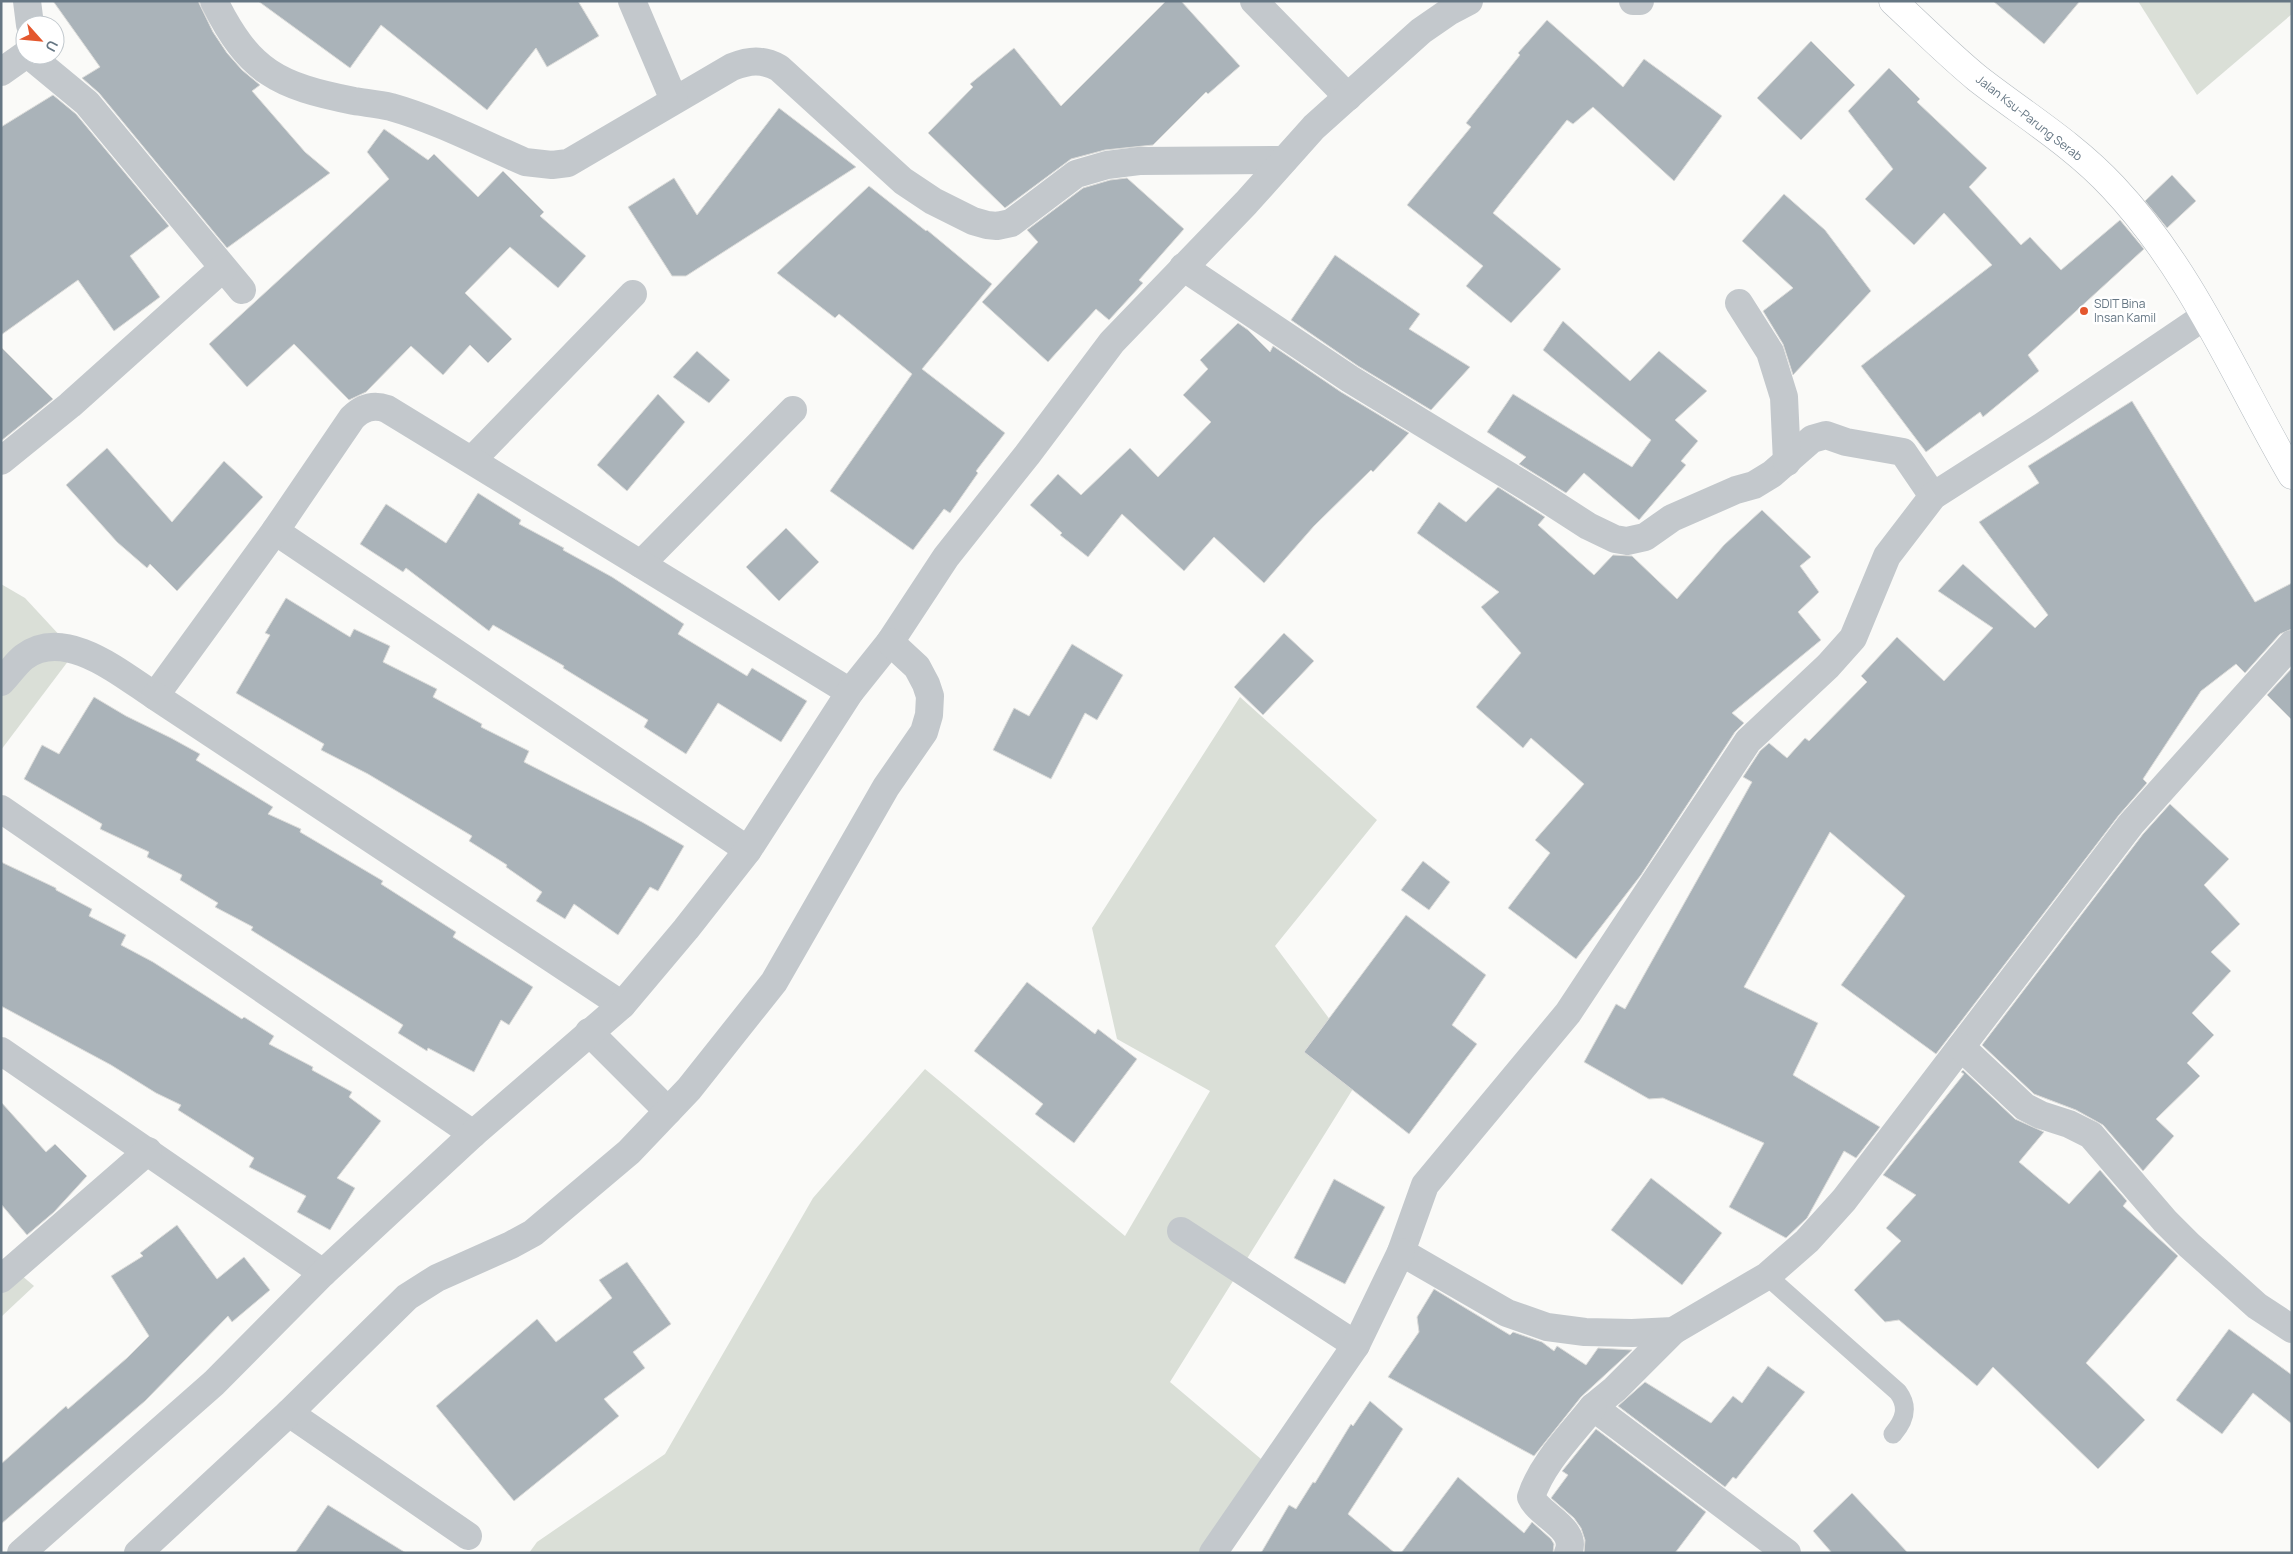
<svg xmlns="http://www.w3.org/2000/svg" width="2293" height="1554" viewBox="0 0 2293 1554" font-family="Manrope,sans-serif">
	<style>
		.green { fill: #dadfd7 }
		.building { fill: #aab3b9; stroke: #dcdcda }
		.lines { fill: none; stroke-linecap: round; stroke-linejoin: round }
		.secondary-casing { stroke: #b3babf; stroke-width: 29 }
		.lane { stroke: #c3c8cc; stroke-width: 19 }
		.street { stroke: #c3c8cc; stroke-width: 28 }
		.secondary { stroke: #fff; stroke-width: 28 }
		.poi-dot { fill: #e4572e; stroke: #fff; stroke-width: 2 }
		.labels { text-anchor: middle; stroke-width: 5; stroke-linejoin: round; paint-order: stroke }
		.street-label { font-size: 12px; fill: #657683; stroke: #fff }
		.poi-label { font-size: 12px; fill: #657683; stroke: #fff; text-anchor: start }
	</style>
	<rect width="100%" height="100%" fill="#fafaf8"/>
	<g class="green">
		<polygon points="2138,1 2292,1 2292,14 2197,95"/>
		<polygon points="1,584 25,598 75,652 1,750"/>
		<polygon points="1240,697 1377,820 1275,946 1366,1068 1170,1382 1261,1459 1199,1553 529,1553 537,1542 665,1454 813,1198 925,1069 1125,1236 1210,1091 1117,1039 1092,928"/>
		<polygon points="1,1258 34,1286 1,1317"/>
	</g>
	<g class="building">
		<polygon points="53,1 198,1 213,32 227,53 242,70 260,85 252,91 305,152 330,173 227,248 99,93 82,78 100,67"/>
		<polygon points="258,1 578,1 599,36 547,67 536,48 487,110 381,25 350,68"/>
		<polygon points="1166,1 1181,1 1240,66 1208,94 1206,92 1153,145 1105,150 1071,159 1005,208 928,133 973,87 970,84 1014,48 1061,106"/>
		<polygon points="1993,1 2080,1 2044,44"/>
		<polygon points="1547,20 1623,87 1644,59 1722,116 1674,181 1593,107 1573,124 1567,120 1493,213 1561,269 1511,323 1466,286 1483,266 1407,205 1471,127 1466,123 1520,55 1518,53"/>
		<polygon points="1811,41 1855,85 1801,140 1757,98"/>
		<polygon points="1889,68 1920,99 1917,102 1987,168 1969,187 2021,245 2030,237 2061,270 2120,220 2144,249 2028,355 2039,371 1983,417 1980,412 1926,452 1861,366 1992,265 1944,213 1914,245 1865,199 1893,169 1848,111"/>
		<polygon points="53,95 76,114 169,226 130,256 160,297 114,331 78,280 1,335 1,127"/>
		<polygon points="779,108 856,167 686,276 672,276 628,207 674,178 697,215"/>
		<polygon points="384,129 428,160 434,154 478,197 503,171 544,212 540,216 586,256 558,288 510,247 465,293 512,339 488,363 470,345 443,375 411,346 366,392 349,400 294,344 247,387 209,344 389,179 367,152"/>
		<polygon points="2172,175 2196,201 2167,228 2145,201"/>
		<polygon points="1127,178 1184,229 1139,280 1143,283 1109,320 1096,309 1048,362 982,302 1038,242 1027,230 1083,188 1110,180"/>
		<polygon points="869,186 926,231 927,230 992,284 922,369 1005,433 976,471 978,473 950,513 944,509 913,550 830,491 912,374 839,314 835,318 777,273"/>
		<polygon points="1784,194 1825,230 1871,291 1793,375 1783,344 1763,311 1793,288 1742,241"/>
		<polygon points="1335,255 1420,314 1409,329 1470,367 1431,410 1358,366 1291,320"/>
		<polygon points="1563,321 1630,381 1659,351 1707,391 1675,420 1698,441 1681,461 1686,465 1639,520 1584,473 1566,493 1519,464 1526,457 1487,432 1513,394 1632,467 1651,440 1543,350"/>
		<polygon points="1238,323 1248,330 1270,352 1273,346 1341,392 1409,433 1373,472 1371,470 1314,526 1264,583 1214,537 1184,571 1122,514 1088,557 1060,535 1062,533 1030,505 1058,474 1081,495 1130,448 1158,477 1211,422 1183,395 1208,369 1200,360"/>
		<polygon points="1,347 53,399 1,441"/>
		<polygon points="697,351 730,380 709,403 673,377"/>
		<polygon points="658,394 685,422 627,491 597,465"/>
		<polygon points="2132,401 2255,602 2292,583 2292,629 2280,634 2245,673 2236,664 2201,691 2143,779 2147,783 2119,815 1936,1054 1841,985 1905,896 1830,832 1744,987 1818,1023 1793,1075 1880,1127 1856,1158 1844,1151 1807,1218 1786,1238 1729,1207 1764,1143 1663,1098 1649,1099 1584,1062 1616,1004 1625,1009 1752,782 1743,777 1760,751 1769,743 1787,758 1805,738 1809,741 1867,682 1861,676 1897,637 1944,681 1993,628 1938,591 1963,564 2035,628 2048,615 1979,522 2039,483 2028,466"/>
		<polygon points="107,448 172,522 224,461 263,497 177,591 150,564 147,568 117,542 66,485"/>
		<polygon points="1498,487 1545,517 1538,525 1594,575 1613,555 1632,556 1677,599 1724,545 1762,510 1811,557 1800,566 1819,592 1798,612 1821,640 1732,713 1744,723 1735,732 1641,875 1576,959 1508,908 1550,853 1535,840 1584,784 1531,738 1523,748 1476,707 1521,653 1481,607 1499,592 1417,533 1439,502 1466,522"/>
		<polygon points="478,493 521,520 519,524 564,548 563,550 612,577 684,624 678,634 747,676 752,668 807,701 781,742 718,703 686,754 644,727 648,720 563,668 564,666 493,625 489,631 406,568 403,572 360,544 386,504 446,543"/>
		<polygon points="786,528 819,562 779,601 746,567"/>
		<polygon points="286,598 350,637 354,629 390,646 383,662 437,689 433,697 482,724 481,727 529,751 524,762 642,822 684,846 658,891 650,887 618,935 574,904 565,919 536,901 542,892 506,867 507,865 469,841 472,836 368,774 321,750 324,744 236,693 270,635 265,633"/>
		<polygon points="1284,633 1314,661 1263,715 1234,687"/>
		<polygon points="1072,644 1123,675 1097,720 1085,713 1051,779 993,750 1014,708 1029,716"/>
		<polygon points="2292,668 2292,720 2267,695"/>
		<polygon points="94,697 126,716 171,738 200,754 196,760 273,807 268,814 301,829 300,832 383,881 381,884 456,932 453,937 533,987 509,1025 501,1020 474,1072 428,1048 427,1051 398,1033 403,1025 251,930 253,927 215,907 218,903 180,880 182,875 147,857 149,852 100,829 102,824 24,779 42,745 59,754"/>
		<polygon points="2170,804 2229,859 2204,885 2240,924 2211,952 2231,971 2192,1013 2214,1035 2187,1063 2200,1076 2156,1119 2174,1136 2143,1171 2103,1125 2076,1110 2034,1094 1982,1045 2143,834"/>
		<polygon points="1423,861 1450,882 1429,910 1401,890"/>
		<polygon points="1,862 56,888 56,890 92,909 89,916 126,935 121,945 153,962 242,1019 244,1017 274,1036 269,1044 313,1067 312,1070 352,1092 349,1097 381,1121 337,1178 355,1188 330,1230 297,1212 306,1196 249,1167 254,1158 178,1110 181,1105 156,1093 111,1065 1,1006"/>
		<polygon points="1406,915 1486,975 1452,1025 1477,1044 1409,1134 1304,1052"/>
		<polygon points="1027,982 1095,1034 1098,1029 1137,1059 1074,1143 1035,1114 1043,1104 974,1051"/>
		<polygon points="1963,1070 2015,1119 2044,1132 2019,1162 2069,1204 2100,1170 2127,1201 2123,1206 2178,1256 2086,1363 2145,1420 2098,1469 1993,1367 1977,1386 1899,1320 1885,1322 1854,1290 1901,1241 1886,1228 1916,1195 1883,1175 1964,1074 1961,1072"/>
		<polygon points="1,1102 46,1152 55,1144 87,1176 54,1212 27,1235 1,1204"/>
		<polygon points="1651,1178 1722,1233 1682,1285 1611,1230"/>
		<polygon points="1334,1179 1385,1207 1345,1284 1294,1258"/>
		<polygon points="177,1225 217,1279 244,1257 270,1290 232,1322 228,1316 145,1401 1,1524 1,1464 66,1406 68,1409 127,1358 149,1336 111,1276 143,1256 140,1253"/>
		<polygon points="627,1262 671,1324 633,1352 645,1368 604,1399 619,1416 514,1501 436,1406 537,1319 556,1342 612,1298 599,1280"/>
		<polygon points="1434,1289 1510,1335 1513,1332 1542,1342 1554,1351 1557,1346 1586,1365 1598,1348 1632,1350 1581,1397 1534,1456 1388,1377 1419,1332 1417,1317"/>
		<polygon points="2229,1329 2292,1375 2292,1424 2253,1393 2222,1434 2176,1400"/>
		<polygon points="1768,1366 1805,1392 1736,1479 1733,1477 1725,1487 1618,1406 1645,1382 1711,1423 1733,1396 1742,1403"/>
		<polygon points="1370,1401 1403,1429 1348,1514 1395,1553 1261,1553 1289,1505 1296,1509 1313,1482 1315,1483 1351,1424 1353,1426"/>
		<polygon points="1596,1429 1706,1512 1675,1553 1584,1553 1585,1540 1581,1528 1574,1518 1551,1498 1568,1475 1562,1471 1563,1470"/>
		<polygon points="1458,1477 1524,1533 1532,1522 1551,1539 1554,1544 1553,1553 1401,1553"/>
		<polygon points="1852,1493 1908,1553 1832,1553 1813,1531"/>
		<polygon points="328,1505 406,1553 295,1553"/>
	</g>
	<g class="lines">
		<g class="secondary-casing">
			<path id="secondary" d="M1893,1C1921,27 1948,54 1977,78C2023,114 2073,144 2113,187C2192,271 2235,377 2292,475"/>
		</g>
		<path class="lane" d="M1767,1276L1898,1392C1909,1407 1905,1420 1893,1434"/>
		<g class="street">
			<polyline points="27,1 30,25"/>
			<path d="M214,1C249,72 278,86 354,101C366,103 379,104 391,107C437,120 481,143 525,162L552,165L568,163L732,67C750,60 762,59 779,68L903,181L933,201L973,221L987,225L997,226L1011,223L1076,174L1107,165L1139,161L1284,160"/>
			<polyline points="632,1 674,100"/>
			<polyline points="1254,1 1348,97"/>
			<polyline points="1633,1 1640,1"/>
			<polyline points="29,55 87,103 242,290"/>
			<polyline points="1,72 25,55"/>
			<polyline points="1183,267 1350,379 1540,495 1588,526 1615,539 1627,541 1645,537 1672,518 1736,490 1754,485 1772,474 1812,439 1826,435 1846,442 1903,452 1933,496"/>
			<polyline points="1739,303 1770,352 1784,397 1787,462"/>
			<polyline points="2205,316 2041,427 1933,496 1887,556 1853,638 1828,666 1748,741 1568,1013 1425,1185 1401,1252 1507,1313 1547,1327 1585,1332 1632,1333 1673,1331 1767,1276 1807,1241 1844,1200 2131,824 2292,644"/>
			<polyline points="472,460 633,294"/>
			<polyline points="1,461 70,405 223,268"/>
			<polyline points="275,531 748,850"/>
			<polyline points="641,564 793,410"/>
			<path d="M1,682C9,674 16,663 24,657C65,626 121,674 155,696L275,531L352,418C362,408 373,404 387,409L850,692"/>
			<polyline points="155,696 622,1005"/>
			<polyline points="1,809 473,1134"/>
			<polyline points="589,1032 668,1111"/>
			<polyline points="1961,1047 2025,1107 2041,1115 2069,1124 2091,1135 2165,1221 2189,1245 2257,1306 2292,1329"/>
			<polyline points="1,1051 323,1273"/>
			<polyline points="1181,1231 1356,1345"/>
			<polyline points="1,1279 148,1151"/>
			<polyline points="1673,1331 1615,1389 1593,1407 1787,1553"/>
			<polyline points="289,1413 468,1536"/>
			<polyline points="21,1553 214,1383 323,1273 473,1134 622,1005 686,929 748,850 850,692 890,642 946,557 1027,455 1112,342 1246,203 1314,127 1421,31 1450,11 1469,1"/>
			<polyline points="138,1553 289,1413 407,1297 437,1278 511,1245 533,1233 629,1152 689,1089 774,982 886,787 924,732 929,715 930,696 926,684 917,667 890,642"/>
			<polyline points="1213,1553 1356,1345 1401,1252"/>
			<path d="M1568,1553C1579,1528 1539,1516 1531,1497C1542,1463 1571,1435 1593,1407"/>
		</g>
		<use href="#secondary" class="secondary"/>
	</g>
	<circle class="poi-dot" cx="2084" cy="311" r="5"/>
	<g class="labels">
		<g class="street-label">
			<text transform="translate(2029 118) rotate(38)" y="4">Jalan Ksu-Parung Serab</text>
		</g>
		<g class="poi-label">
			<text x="2094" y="308">SDIT Bina<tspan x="2094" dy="14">Insan Kamil</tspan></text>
		</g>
	</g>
	<rect width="2293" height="1554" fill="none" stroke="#657683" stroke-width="5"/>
	<g transform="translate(40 40) rotate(117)"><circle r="24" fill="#ffffff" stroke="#c1c8cd"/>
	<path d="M0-4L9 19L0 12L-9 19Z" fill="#e4572e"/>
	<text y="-8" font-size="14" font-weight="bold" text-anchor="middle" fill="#657683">U</text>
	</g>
</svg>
